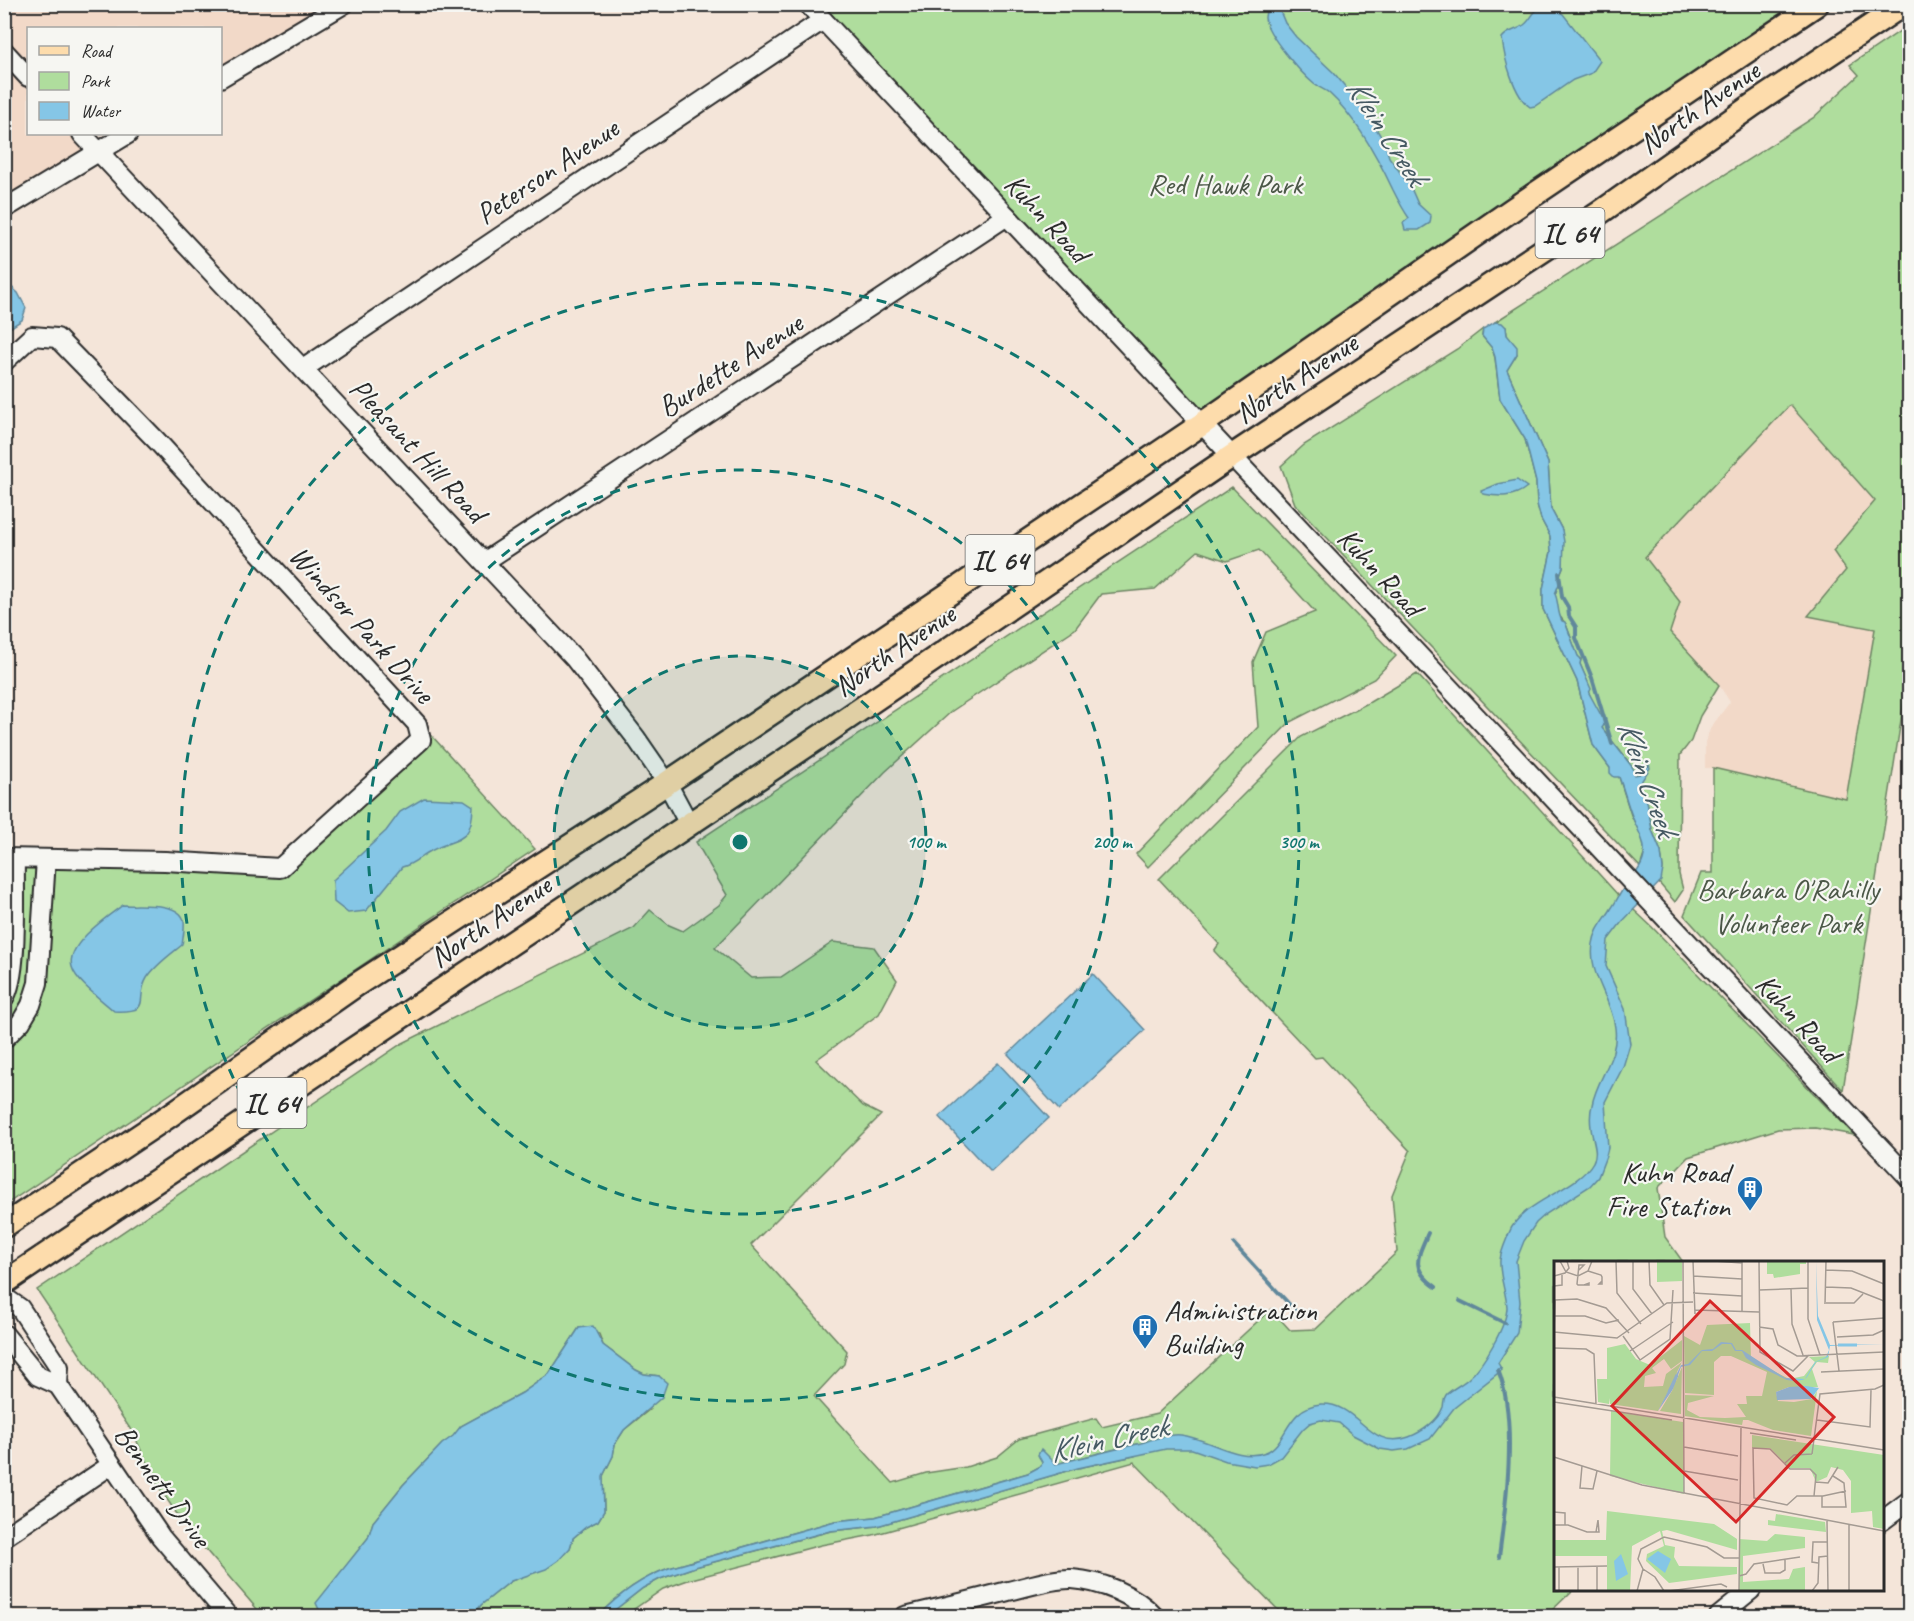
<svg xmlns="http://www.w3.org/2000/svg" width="1914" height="1621" viewBox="0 0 1914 1621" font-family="Caveat,sans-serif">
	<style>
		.built { fill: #f2d9c8 }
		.green { fill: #afdd9d; stroke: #6d8464; stroke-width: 1.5 }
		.water { fill: #85c6e6; stroke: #61889b; stroke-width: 1.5 }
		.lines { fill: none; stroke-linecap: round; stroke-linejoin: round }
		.stream { stroke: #61889b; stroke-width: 4 }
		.minor-casing { stroke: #2b2b2b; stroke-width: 22 }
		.major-casing { stroke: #2b2b2b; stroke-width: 27 }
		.minor { stroke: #f6f6f2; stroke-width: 18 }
		.major { stroke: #fddcac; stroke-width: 22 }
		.ring { fill: none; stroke: #0f766e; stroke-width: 3; stroke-dasharray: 10 8 }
		.labels { text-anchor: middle; stroke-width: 4.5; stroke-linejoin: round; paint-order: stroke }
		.shield { fill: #f6f6f2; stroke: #686867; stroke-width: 1.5 }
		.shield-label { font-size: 28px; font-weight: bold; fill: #2b2b2b }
		.street-label { font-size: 30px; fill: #2b2b2b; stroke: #f6f6f2 }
		.park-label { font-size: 30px; fill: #4c5848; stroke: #f6f6f2 }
		.poi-label { font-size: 30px; fill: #2b2b2b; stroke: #f6f6f2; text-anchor: end }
		.water-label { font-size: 32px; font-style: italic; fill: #465a63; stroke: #f6f6f2 }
		.inset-river { fill: none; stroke: #85c6e6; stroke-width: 3 }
		.inset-road { fill: none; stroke: #a49b93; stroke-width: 1.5 }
		.view { fill: #d62828; fill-opacity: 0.15; stroke: #d62828; stroke-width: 3 }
		.inset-edge { fill: none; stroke: #2b2b2b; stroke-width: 3 }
		.centre { fill: #0f766e; stroke: #f6f6f2; stroke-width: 3 }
		.ring-label { font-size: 18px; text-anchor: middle; font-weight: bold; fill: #0f766e; stroke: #f6f6f2; stroke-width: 4.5; stroke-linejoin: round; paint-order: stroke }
	</style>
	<rect width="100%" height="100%" fill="#f4e5d9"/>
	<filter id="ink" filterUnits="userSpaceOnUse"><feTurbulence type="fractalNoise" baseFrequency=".0167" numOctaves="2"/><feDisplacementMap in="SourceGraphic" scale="12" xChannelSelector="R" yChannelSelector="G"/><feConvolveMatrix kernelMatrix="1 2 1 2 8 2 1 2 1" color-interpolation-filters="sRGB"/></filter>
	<g filter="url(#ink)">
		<g class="built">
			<polygon points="7,5 334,5 221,71 220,28 28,28 28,68 5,43 5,6"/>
			<polygon points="4,58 28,84 28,134 76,134 92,150 4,202"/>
			<polygon points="1790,405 1875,502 1833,550 1846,570 1809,615 1875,629 1846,799 1713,768 1705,768 1705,742 1711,727 1730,702 1719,685 1670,632 1645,557"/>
		</g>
		<g class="green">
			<polygon points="809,5 1811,5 1200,417"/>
			<polygon points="1909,25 1909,669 1843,1090 1684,915 1701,873 1713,873 1713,768 1846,799 1875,629 1808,616 1846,570 1833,551 1875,501 1790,405 1645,557 1680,602 1670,632 1719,685 1700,716 1691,741 1680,755 1679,874 1683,890 1675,902 1659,883 1663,869 1661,852 1652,830 1647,801 1639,785 1648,766 1640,774 1635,775 1628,761 1602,728 1589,693 1588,683 1580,664 1581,659 1578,657 1566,624 1558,614 1555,594 1559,584 1558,580 1563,567 1562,530 1551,509 1548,463 1507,370 1517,354 1507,335 1506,327 1495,322 1813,118 1859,75 1850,65"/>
			<polygon points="1483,329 1482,336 1492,348 1495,358 1500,399 1525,439 1536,482 1537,504 1541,519 1550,536 1551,552 1543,589 1543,609 1577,681 1593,745 1610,768 1619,777 1631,815 1642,837 1645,852 1640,867 1295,504 1281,466 1304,445 1457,349"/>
			<path d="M1232,487L1396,656L1374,679L1290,722L1148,867L1136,854L1258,727L1253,662L1266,632L1315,612L1259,550L1227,561L1198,551L1155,589L1101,594L1075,629L952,711L885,772L715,948L751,978L781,977L833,942L874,947L897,980L879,1014L816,1060L863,1106L881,1115L751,1245L847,1351L844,1364L814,1396L893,1483L926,1473L966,1467L997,1457L1019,1439L1096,1418L1102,1427L1157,1414L1271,1309L1290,1330L1316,1329L1397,1252L1392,1195L1410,1151L1322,1057L1315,1058L1214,951L1219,944L1159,879L1301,737L1370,702L1417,674L1618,895L1652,927L1854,1135L1815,1128L1778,1129L1688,1157L1658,1188L1665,1237L1683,1262H1556V1590H1573L1546,1616H1284L1134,1462L873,1535L821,1545L688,1580L663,1589L624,1616H607L643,1588L660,1579L695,1567L831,1531L877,1526L1078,1468L1135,1456L1136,1444L1056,1464L1050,1459L1040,1458L1043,1462L1041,1466L1028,1473L875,1517L835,1521L669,1568C641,1578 618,1595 598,1616H473L481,1605L511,1581L526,1575L570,1548L573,1538L586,1527L598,1521L604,1511L603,1476L613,1456L615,1444L624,1430L650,1409L659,1376L644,1374L636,1370L603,1345L599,1334L579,1328L549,1374L522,1393L461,1426L454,1436L442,1444L403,1485L373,1522L368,1538L317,1603L322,1616H263L185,1526L158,1486L133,1433L37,1290L401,1044L634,928L650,910L669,925L683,931L719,905L727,895L696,842Z"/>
			<polygon points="432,736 535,849 5,1205 5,864 284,872"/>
		</g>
		<g class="water">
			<path d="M1269,4L1284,5L1280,11L1285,23L1296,37L1334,73L1366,112L1385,143L1389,157L1410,186L1418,204L1431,216L1430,223L1419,230H1405L1403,223L1409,218C1402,208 1398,200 1393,190C1378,158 1356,118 1330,94C1325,89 1319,88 1314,84C1301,73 1267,35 1265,18C1265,13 1267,9 1269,4Z"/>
			<path d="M1541,6L1555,9L1563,14L1600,61L1592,73L1573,80L1535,106L1530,107C1514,96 1504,58 1502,38C1508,30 1516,31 1524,25C1531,20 1533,11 1541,6Z"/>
			<polygon points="5,281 18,293 26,308 22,320 5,331"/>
			<path d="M1495,322L1502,323L1506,327L1507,335L1517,347V354L1507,370L1548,463L1551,509L1562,530L1564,542L1563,567L1558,579L1559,584L1555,594C1559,603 1557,612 1562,621L1565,622L1578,656L1581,659L1580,664L1591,689L1589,693L1602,717L1604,725L1602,728L1633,768L1635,775L1640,774L1649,765L1650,768L1639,785L1647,801L1652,830L1661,852L1663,869L1661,881L1621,923L1608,940L1606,966L1625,1009L1630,1044L1623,1067L1605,1102L1608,1148L1606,1156L1598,1177L1590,1186L1546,1214L1536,1223L1524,1241L1516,1261L1520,1302L1517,1333L1498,1363L1502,1370L1454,1408L1430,1439L1408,1449L1394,1451L1380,1449L1353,1435L1339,1423L1321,1420L1310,1423L1303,1429L1281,1457L1268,1464L1255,1466L1226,1461L1192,1449H1166L1078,1468L877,1526L830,1531L695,1567L660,1579L643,1588L607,1616H598C618,1595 641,1578 669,1568L835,1521L875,1517L1028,1473L1041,1466L1042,1462L1038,1455L1041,1449L1056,1464C1084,1457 1113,1450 1141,1443C1154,1439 1168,1434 1181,1435C1208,1438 1239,1463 1266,1452C1287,1444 1286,1407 1321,1404C1359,1402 1368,1452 1409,1437C1422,1432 1438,1421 1443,1407C1444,1402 1443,1399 1446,1395C1451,1389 1463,1384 1469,1378C1483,1366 1507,1325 1507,1307C1506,1292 1499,1276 1500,1260C1501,1251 1506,1241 1509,1233C1522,1200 1577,1191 1593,1162C1599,1152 1592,1139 1591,1128C1590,1120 1590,1112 1592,1105C1597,1077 1619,1058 1615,1028C1612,998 1588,976 1593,944C1595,929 1604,921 1611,909C1616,902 1619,895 1623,889C1630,880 1640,871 1643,860C1648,844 1637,830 1632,816C1627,803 1624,790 1619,777H1614L1610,773V768L1593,745L1577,681L1543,609V589L1551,552L1550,536L1541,519L1537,504L1536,482L1525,439L1500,399L1495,357L1492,348L1482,336L1483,329Z"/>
			<path d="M1517,480L1527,487C1514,498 1499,497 1483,494L1481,491L1498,484Z"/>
			<path d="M424,798L464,800L473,806C472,847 455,836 427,853C419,858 412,865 402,867L366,911L348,913L334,902L333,880L386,831L400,812Z"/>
			<path d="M123,905C139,906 180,901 184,921C185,928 183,938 182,945C171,954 155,965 147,978C134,999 155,1013 114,1011C102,1000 76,982 72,967C65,945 108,916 123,905Z"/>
			<polygon points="1093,974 1145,1030 1059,1110 1008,1054"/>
			<polygon points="998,1063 1049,1118 991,1172 939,1117"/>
			<polygon points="593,1326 603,1345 636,1370 644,1374 659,1376 667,1383 662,1397 624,1430 615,1444 613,1456 603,1476 604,1511 598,1521 586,1527 573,1538 570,1548 559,1560 546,1569 511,1581 481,1605 473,1616 322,1616 316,1603 368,1538 373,1522 403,1485 442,1444 453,1436 461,1426 522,1393 549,1374 579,1328"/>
		</g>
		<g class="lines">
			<g class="stream">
				<polyline points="1559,573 1562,597 1568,607 1569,616 1576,627 1576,638 1592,678 1612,744"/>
				<path d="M1428,1233C1417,1258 1410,1269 1436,1287"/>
				<polyline points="1234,1244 1301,1317"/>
				<polyline points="1460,1301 1505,1323"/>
				<path d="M1498,1370C1518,1419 1506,1505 1499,1557"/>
			</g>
			<g class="minor-casing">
				<g id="minor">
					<polyline points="808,4 1910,1179"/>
					<polyline points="4,51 28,77"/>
					<polyline points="220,78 344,4"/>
					<polyline points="82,134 574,658 636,738 667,783 689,824"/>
					<polyline points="4,209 128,134"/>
					<polyline points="4,362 32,336 57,338 157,441 417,724 421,740 280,868 165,861 4,858"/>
					<polyline points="303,369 823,20"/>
					<polyline points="484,562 1007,216"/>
					<path d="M4,998C19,976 14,889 15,859"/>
					<polyline points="4,1039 21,1022 31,1005 38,983 46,859"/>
					<polyline points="4,1297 20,1308 59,1367 58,1385"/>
					<polyline points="4,1334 38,1376 58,1385 161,1537 228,1616"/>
					<polyline points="1882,1521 1910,1500"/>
					<polyline points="4,1537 111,1465"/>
					<path d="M905,1616C940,1608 974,1600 1008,1591C1027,1587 1053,1578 1072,1579C1101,1581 1135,1595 1154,1616"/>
					<polyline points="1719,1616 1751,1590"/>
				</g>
			</g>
			<g class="major-casing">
				<g id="major">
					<polyline points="4,1226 169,1116 356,985 667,783 1202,424 1513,209 1817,4"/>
					<polyline points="4,1283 830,730 1232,456 1598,214 1754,104 1904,4"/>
				</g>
			</g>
			<use href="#minor" class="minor"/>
			<use href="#major" class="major"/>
		</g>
	</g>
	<circle cx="740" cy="842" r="186" fill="#0f766e" fill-opacity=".12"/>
	<g class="ring">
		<circle cx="740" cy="842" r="186"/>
		<circle cx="740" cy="842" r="372"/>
		<circle cx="740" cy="842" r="559"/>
	</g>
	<defs>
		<g id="building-pin" transform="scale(1.35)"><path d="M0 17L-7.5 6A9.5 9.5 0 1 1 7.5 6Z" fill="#1f6fb2" stroke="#f6f6f2"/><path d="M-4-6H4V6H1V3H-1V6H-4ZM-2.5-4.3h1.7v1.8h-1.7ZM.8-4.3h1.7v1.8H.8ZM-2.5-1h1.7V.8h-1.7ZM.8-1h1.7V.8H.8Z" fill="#fff"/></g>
	</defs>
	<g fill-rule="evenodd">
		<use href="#building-pin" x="1750" y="1189"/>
		<use href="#building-pin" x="1145" y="1327"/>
	</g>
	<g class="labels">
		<g class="shield">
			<rect x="1535.5" y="208" width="69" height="50" rx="4.5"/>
			<rect x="965.5" y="535" width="69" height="50" rx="4.5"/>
			<rect x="237.5" y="1078" width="69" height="50" rx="4.5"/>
		</g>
		<g class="shield-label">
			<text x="1570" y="243">IL 64</text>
			<text x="1000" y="570">IL 64</text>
			<text x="272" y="1113">IL 64</text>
		</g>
		<g class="street-label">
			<text transform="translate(1699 107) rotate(-35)" y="10">North Avenue</text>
			<text transform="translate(547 171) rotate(-34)" y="10">Peterson Avenue</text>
			<text transform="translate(1047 218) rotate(47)" y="10">Kuhn Road</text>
			<text transform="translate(730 365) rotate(-33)" y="10">Burdette Avenue</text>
			<text transform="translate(1296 378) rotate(-33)" y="10">North Avenue</text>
			<text transform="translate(418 450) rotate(47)" y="10">Pleasant Hill Road</text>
			<text transform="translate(1380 572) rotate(47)" y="10">Kuhn Road</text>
			<text transform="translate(362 624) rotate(48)" y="10">Windsor Park Drive</text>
			<text transform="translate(894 650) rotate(-34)" y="10">North Avenue</text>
			<text transform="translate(490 921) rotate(-34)" y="10">North Avenue</text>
			<text transform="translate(1798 1018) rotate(47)" y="10">Kuhn Road</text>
			<text transform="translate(163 1486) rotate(54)" y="10">Bennett Drive</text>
		</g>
		<g class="park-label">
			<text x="1225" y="194">Red Hawk Park</text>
			<text x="1788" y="899">Barbara O'Rahilly<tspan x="1788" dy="34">Volunteer Park</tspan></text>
		</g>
		<g class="poi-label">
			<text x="1730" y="1182">Kuhn Road<tspan x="1730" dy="34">Fire Station</tspan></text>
			<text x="1164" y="1320" text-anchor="start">Administration<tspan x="1164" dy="34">Building</tspan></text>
		</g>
		<g class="water-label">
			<text transform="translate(1387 131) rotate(57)" y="11">Klein Creek</text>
			<text transform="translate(1648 778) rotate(70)" y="11">Klein Creek</text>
			<text transform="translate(1108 1438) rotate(-13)" y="11">Klein Creek</text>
		</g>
	</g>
	<g transform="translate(1554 1261)">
		<rect width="330" height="330" fill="#f4e5d9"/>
		<path d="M103,0H128V20L103,21ZM213,0H252V3H246V13L220,17L219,13H213ZM196,62L197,98L235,118L250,115L261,101L255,96L275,95L274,102L263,101L258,108L264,126H235L222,131L224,140L240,141L258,138L263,130L257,175L219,169L194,159H189L188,164L131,155V134L160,135L134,142L133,149L146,156L171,157L192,156L183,143H193L192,135H208L213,111L177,95H167L160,101V134L131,132L130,75L146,84L153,64ZM128,79V100L117,108L110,98L98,107L102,112L91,115L90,126L109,125L112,113L128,101L123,111L122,120L128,106L127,153L106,150L119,128L120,120L104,150L56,143V137L55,143L44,141L43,118H53V87L71,83L82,98L96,104ZM57,150L129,161L130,233L56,215ZM198,174L330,194V268L319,266L318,250L297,252V220L289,209L277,206L273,216L262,221L256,207H236L216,187H198ZM53,250L160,263L183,278V289L113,269L108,270L111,284L121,286L120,296L125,305L183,306V313L115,322L92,300L93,293L110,285L106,270L78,285L76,330H53V295H0V279H52ZM222,253L271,261L272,271L214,264V259L221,260ZM221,273L251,276V287L189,295V321L235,318L239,308L251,306V330H185V278L213,280Z" fill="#afdd9d"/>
		<path d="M262,0L264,55L276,84L330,83L276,85L274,96L262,101L253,116L251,118L248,119L240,120L233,119L202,104L192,97L188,90H181L177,83H168L158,90H148L136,104L127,106L119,128L104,150L127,104L134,103L148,89L159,88L167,81L178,82L182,89H188L231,117L251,118L261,101L272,96L275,89L263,59ZM235,126L252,125L265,127L257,138L223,139L222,131ZM104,290L117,298L111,312L93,298ZM67,293L74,313L62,320L60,300Z" fill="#85c6e6"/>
		<path class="inset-river" d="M284,84H303M115,131L123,114"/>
		<path class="inset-road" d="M6,0L12,11L24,15L34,10L38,0M62,0L63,32L87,63M79,0V28L98,53M95,0L96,24L110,44M129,0L130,233M139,0L141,53M160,0L188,2M188,0V51M205,0L206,91L239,110L255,94M254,0V58L266,94M25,9L30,4H25L23,23L24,24H35V22L30,24M272,9L298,10L330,23M34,10L47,14L48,16V23H45L48,20M0,15L11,12L15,7L13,0M139,15L188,18M0,25L8,24V14M272,26L297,27L330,40M237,28L238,63L249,94M205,29L254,27M139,32L188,35M272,42H300L309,33M271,43L272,0M141,49L205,51M0,55H31L52,62L65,59M279,61L330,57M279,61L285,110M205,66L219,68L224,84L243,95L330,91M0,71L63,77L113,42L139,41M0,71L1,39L23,38L52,47L75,72M69,75L86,99L116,78L119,29M283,76L319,74L330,69M0,87L32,88L40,93L42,143M76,90L119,61M267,111L330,108M0,136L330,189M0,141L118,159M263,159L316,166L317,129M196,172L242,179M130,186L184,195M258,193L266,133L321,128L330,124M0,196L88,224L330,270M231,202L240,194L258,193M28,205L26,227L39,228L43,210M130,210L184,219M262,221L274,222L284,206M260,235L262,214L256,208H236L216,188L199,187L200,237L233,244L243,235H269L292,230M268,235V246H292L290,222L279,215M0,251L11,252V264M273,260L274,330M0,264H14L33,271H45L44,259L42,271M264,302L258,301L259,281H274M209,303L211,312H226L231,309V299M0,306L53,305M89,308L84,298L87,288L110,276L153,286L170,297H185M89,308L101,316L110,330M185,315L192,313L200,303L246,296M5,330V306M24,330V306M43,330V305M83,330L89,308M115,330L167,323L173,326M185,330L187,166M258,330L264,322L265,296L274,295M295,330V264"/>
		<path class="view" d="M156,40L280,156L182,261L58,145Z"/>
		<rect width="330" height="330" class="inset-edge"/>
	</g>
	<circle cx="740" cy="842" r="9" class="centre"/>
	<g class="ring-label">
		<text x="926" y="848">100 m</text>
		<text x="1112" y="848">200 m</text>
		<text x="1299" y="848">300 m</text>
	</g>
	<rect width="1914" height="1621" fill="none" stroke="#f6f6f2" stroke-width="24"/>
	<rect x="12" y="12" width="1890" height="1597" fill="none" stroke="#2b2b2b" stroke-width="2" filter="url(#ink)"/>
	<rect x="27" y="27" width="195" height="108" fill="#f6f6f2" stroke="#a5a5a2" stroke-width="1.5"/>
	<rect x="39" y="46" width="30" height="9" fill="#fddcac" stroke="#a5a5a2" stroke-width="1.5"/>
	<text x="81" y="57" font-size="18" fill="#2b2b2b">Road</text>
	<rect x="39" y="72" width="30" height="18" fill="#afdd9d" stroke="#a5a5a2" stroke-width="1.5"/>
	<text x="81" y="87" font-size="18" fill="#2b2b2b">Park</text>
	<rect x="39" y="102" width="30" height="18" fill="#85c6e6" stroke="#a5a5a2" stroke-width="1.5"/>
	<text x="81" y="117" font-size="18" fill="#2b2b2b">Water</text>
</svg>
